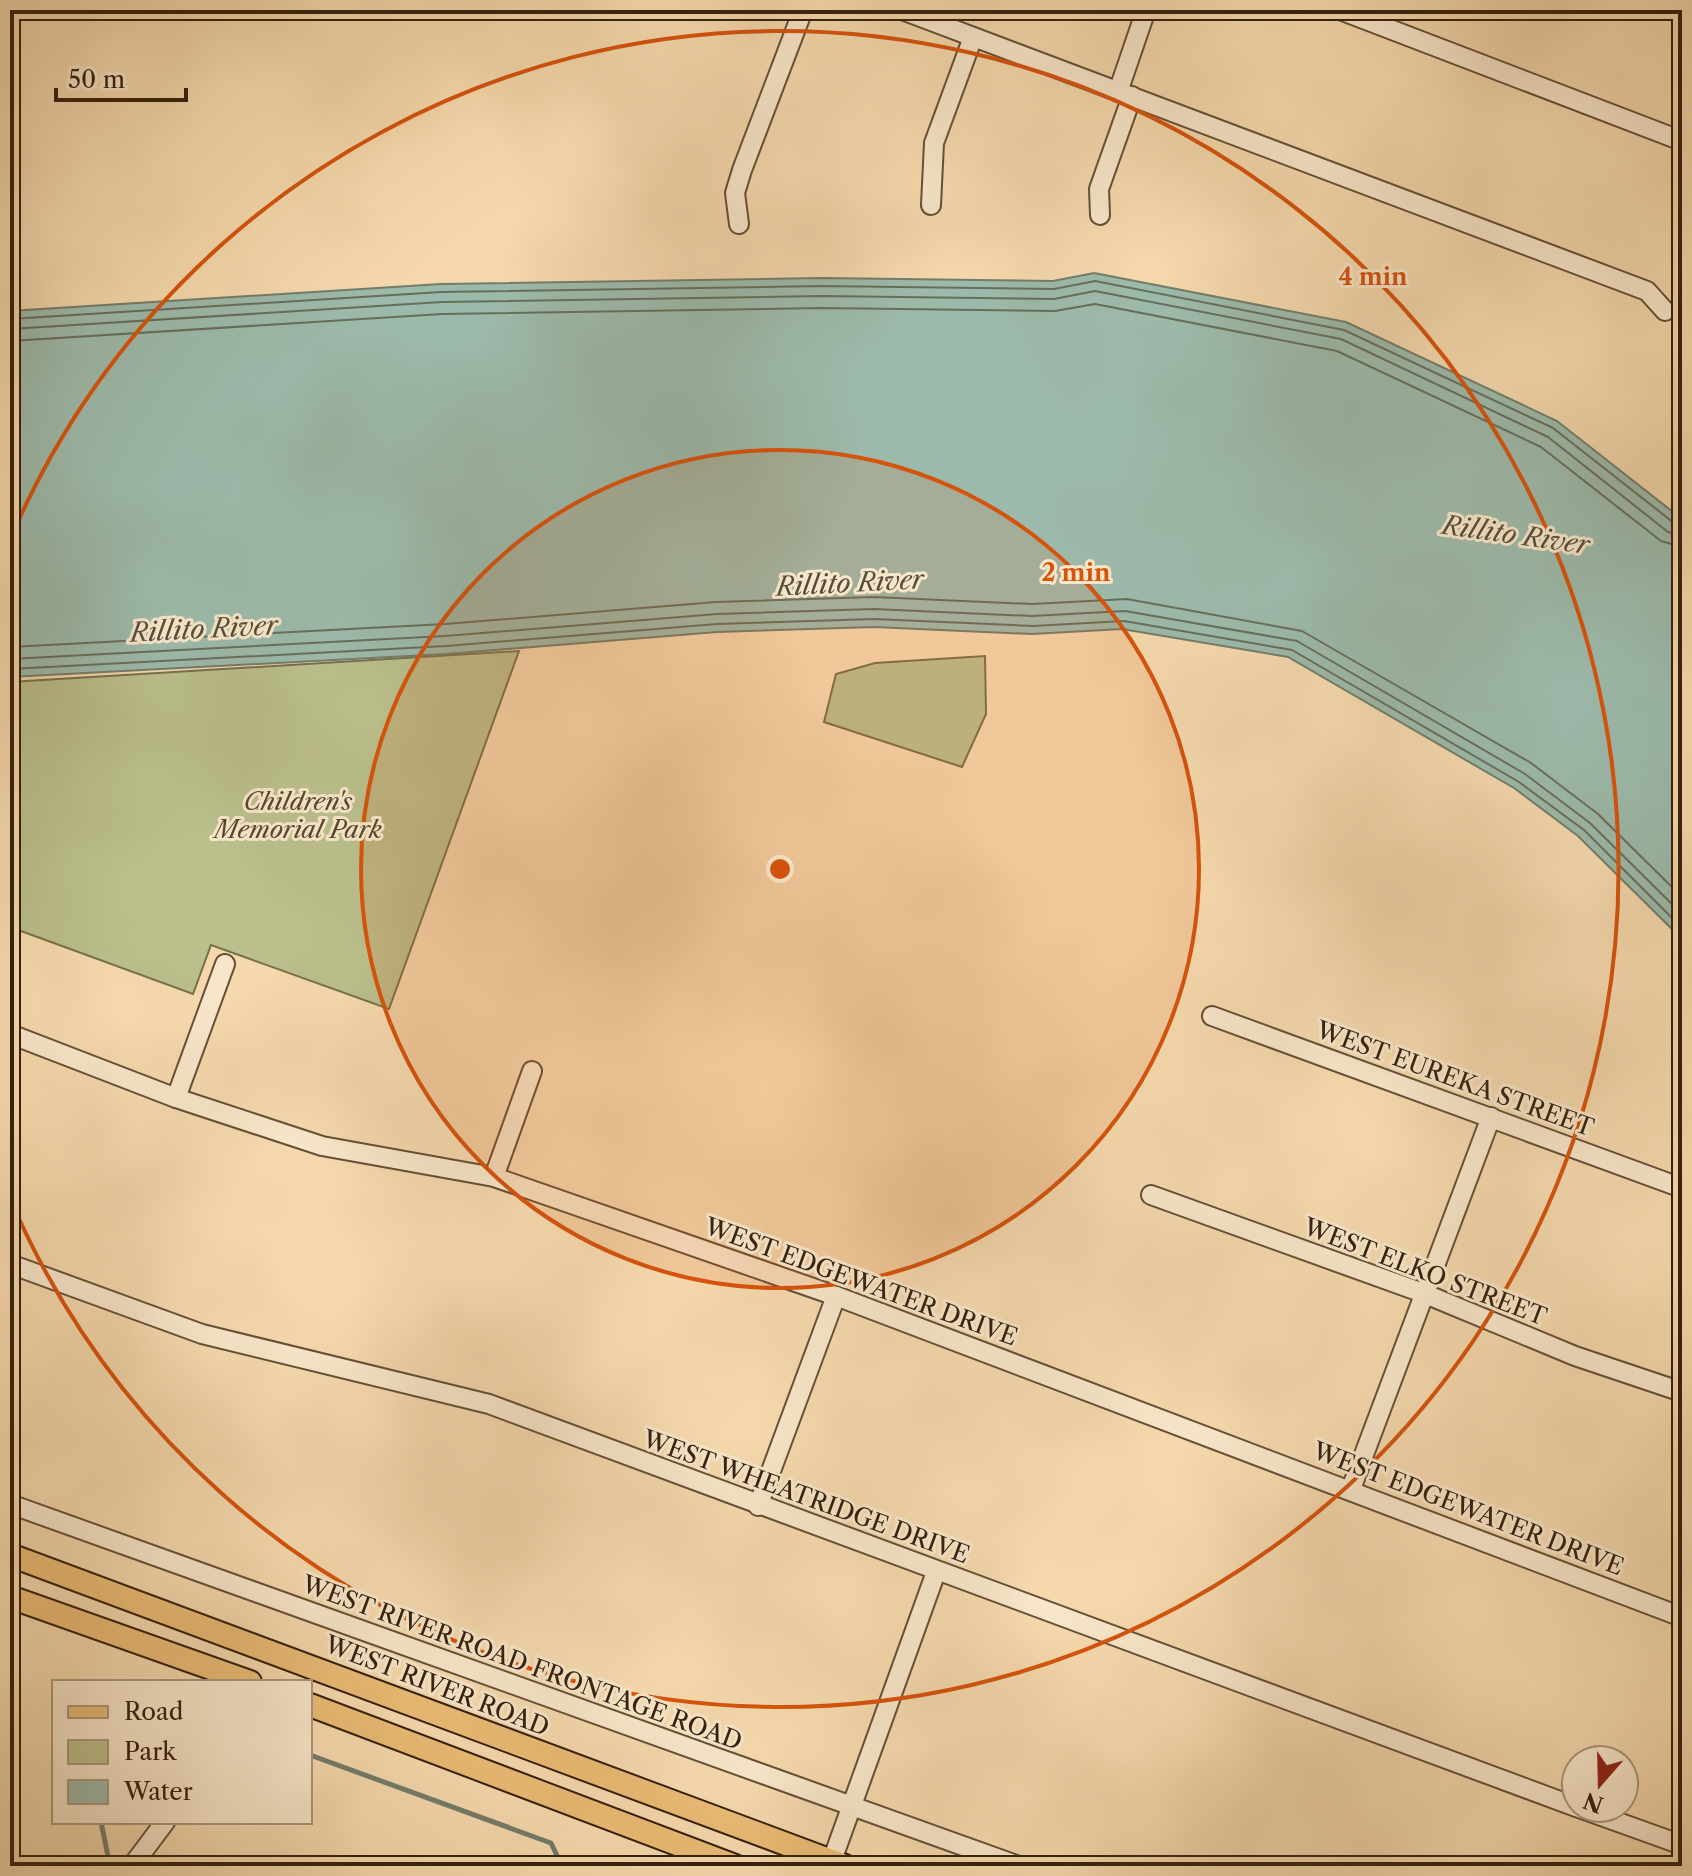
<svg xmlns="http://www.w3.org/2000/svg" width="1692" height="1876" viewBox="0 0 1692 1876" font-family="'Libre Caslon Text',serif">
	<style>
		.green { fill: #babf8b; stroke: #78704c; stroke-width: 2 }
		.water { fill: #9cbaab; stroke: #737d6c; stroke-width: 2 }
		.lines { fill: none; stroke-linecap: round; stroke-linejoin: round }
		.shore { stroke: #686e5c; stroke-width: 2 }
		.stream { stroke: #737d6c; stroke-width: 5 }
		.minor-casing { stroke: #654f36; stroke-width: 22 }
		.major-casing { stroke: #35210e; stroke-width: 26 }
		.minor { stroke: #f8e6ca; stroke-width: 18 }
		.major { stroke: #eabc76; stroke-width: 22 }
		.ring { fill: none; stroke: #d6530c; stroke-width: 4 }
		.labels { text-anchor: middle; stroke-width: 6; stroke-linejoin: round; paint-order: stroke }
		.park-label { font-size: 24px; font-style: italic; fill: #56482d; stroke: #f8e6ca }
		.street-label { font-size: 24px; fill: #35210e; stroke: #f8e6ca }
		.water-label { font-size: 26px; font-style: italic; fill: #544f3d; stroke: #f8e6ca }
		.centre { fill: #d6530c; stroke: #f8e6ca; stroke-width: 4 }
		.ring-label { font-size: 24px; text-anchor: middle; font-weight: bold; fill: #d6530c; stroke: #f8e6ca; stroke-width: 6; stroke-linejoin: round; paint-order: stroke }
	</style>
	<rect width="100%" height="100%" fill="#f5d9ad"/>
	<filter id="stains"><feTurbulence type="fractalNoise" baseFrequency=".0025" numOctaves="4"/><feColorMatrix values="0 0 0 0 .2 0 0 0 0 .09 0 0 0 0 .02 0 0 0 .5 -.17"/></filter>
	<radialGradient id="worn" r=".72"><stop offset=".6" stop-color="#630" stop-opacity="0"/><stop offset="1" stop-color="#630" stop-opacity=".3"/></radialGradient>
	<g class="green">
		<polygon points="519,651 389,1009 211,945 193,994 10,927 10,682"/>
		<polygon points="985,656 986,714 962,767 824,722 836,674 875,663"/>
	</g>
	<polygon class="water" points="1094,273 1346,322 1557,421 1682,519 1682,939 1578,836 1514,788 1288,657 1122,629 1032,634 874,627 717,632 447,654 10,677 10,311 441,284 821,278 1053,281"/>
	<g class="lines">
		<g class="shore">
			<polyline points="10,319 441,292 821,286 1054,289 1095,281 1344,330 1553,428 1674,523 1682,525"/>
			<polyline points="10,329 442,302 821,296 1054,299 1095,291 1341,339 1548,437 1668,532 1682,535"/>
			<polyline points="10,341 442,314 821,308 1055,311 1095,304 1337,351 1541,447 1661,541 1682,547"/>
			<polyline points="10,647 445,624 716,602 874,597 1032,604 1127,599 1302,631 1531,763 1598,814 1682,897"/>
			<polyline points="10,659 445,636 717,614 874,609 1032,616 1125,611 1297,641 1525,774 1590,823 1682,914"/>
			<polyline points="10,669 446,646 717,624 874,619 1033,626 1124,621 1292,650 1519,782 1584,830 1682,928"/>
		</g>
		<g class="stream">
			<polyline points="310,1755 551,1843 562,1866"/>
			<polyline points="101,1822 110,1866"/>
		</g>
		<g class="minor-casing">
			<g id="minor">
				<polyline points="902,10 1647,291 1665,311"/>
				<polyline points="1340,10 1682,141"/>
				<polyline points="1118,92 1146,10"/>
				<polyline points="931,205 934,143 973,37"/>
				<polyline points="1100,215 1099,189 1132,96"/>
				<polyline points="739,224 735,193 742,170 803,10"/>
				<polyline points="1212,1016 1682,1188"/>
				<polyline points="10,1034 176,1098 322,1146 494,1177 836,1296 1682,1617"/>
				<polyline points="176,1098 225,964"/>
				<polyline points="494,1177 532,1071"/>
				<polyline points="1151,1195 1423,1293 1575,1356 1682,1392"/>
				<polyline points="10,1264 202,1334 489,1404 1576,1807"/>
				<polyline points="1351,1489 1491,1117"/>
				<polyline points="10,1504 1019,1866"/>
				<polyline points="758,1506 836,1296"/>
				<polyline points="1579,1808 1682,1845"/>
				<polyline points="132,1866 165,1822"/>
				<polyline points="830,1866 936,1572"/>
			</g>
		</g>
		<g class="major-casing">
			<g id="major">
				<polyline points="10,1555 845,1866"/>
				<polyline points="10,1597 250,1682"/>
				<polyline points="310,1705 735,1866"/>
			</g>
		</g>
		<use href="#minor" class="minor"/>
		<use href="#major" class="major"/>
	</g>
	<circle cx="780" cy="869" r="419" fill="#d6530c" fill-opacity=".12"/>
	<g class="ring">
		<circle cx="780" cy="869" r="419"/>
		<path d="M12 535A838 838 0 1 1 12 1203"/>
	</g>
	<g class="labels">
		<g class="park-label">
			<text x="298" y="810">Children's<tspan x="298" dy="28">Memorial Park</tspan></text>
		</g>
		<g class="street-label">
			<text transform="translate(1455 1079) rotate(20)" y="8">WEST EUREKA STREET</text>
			<text transform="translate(1425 1272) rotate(21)" y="8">WEST ELKO STREET</text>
			<text transform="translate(861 1282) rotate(20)" y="8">WEST EDGEWATER DRIVE</text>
			<text transform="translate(806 1497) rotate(20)" y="8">WEST WHEATRIDGE DRIVE</text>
			<text transform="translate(1468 1509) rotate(21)" y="8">WEST EDGEWATER DRIVE</text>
			<text transform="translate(522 1663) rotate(20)" y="8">WEST RIVER ROAD FRONTAGE ROAD</text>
			<text transform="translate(437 1686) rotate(21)" y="8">WEST RIVER ROAD</text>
		</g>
		<g class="water-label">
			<text transform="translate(1516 535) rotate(8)" y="9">Rillito River</text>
			<text transform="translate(850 583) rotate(-3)" y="9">Rillito River</text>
			<text transform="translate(204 629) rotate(-3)" y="9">Rillito River</text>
		</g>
	</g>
	<circle cx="780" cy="869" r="12" class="centre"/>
	<g class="ring-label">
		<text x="1373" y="285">4 min</text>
		<text x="1076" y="581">2 min</text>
	</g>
	<rect width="1692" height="1876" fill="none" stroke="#f5d9ad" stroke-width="40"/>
	<rect x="12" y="12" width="1668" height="1852" fill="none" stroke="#35210e" stroke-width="4"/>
	<rect x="20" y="20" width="1652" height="1836" fill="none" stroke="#35210e" stroke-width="2"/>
	<rect x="52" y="1680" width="260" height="144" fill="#f8e6ca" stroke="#aa977f" stroke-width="2"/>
	<rect x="68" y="1706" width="40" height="12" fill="#eabc76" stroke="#aa977f" stroke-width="2"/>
	<text x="124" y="1720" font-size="24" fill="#35210e">Road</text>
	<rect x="68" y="1740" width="40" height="24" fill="#babf8b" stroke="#aa977f" stroke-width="2"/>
	<text x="124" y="1760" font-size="24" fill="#35210e">Park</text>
	<rect x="68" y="1780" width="40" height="24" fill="#9cbaab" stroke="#aa977f" stroke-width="2"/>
	<text x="124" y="1800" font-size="24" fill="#35210e">Water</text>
	<g transform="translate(1600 1784) rotate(200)"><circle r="38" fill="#f8e6ca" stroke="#aa977f" stroke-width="2"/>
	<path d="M0-6L14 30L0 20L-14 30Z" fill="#8f2418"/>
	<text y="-12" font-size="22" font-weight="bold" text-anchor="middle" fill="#35210e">N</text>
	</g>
	<path d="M56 88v12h130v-12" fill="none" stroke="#35210e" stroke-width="4"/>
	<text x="68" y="88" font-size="24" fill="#35210e" stroke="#f8e6ca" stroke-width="6" paint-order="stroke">50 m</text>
	<rect width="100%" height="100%" filter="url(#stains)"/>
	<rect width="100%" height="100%" fill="url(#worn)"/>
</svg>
